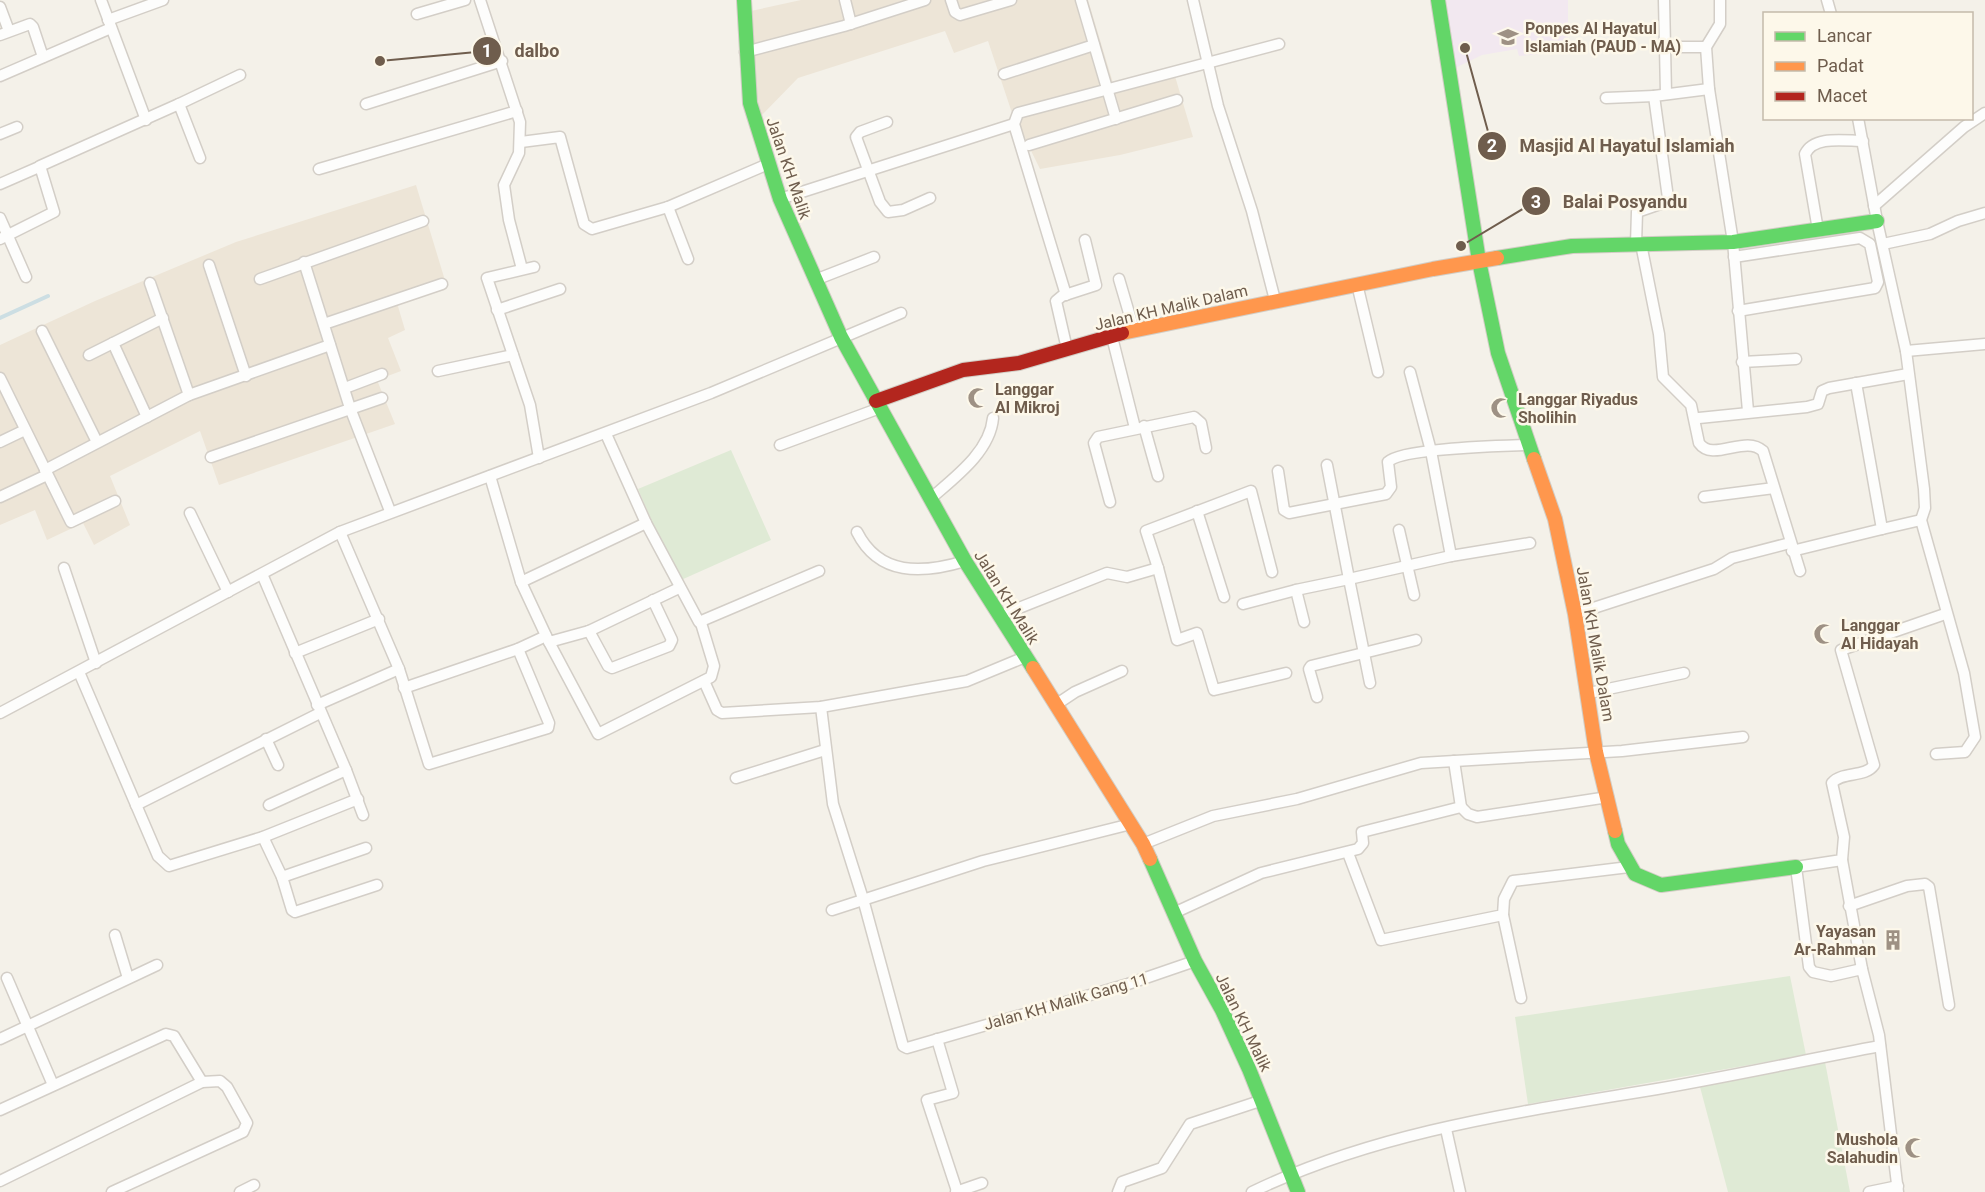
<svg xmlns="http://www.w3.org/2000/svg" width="1985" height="1192" viewBox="0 0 1985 1192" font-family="Roboto,sans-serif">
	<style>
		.residential { fill: #ede5d7 }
		.education { fill: #f2e8f0 }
		.green { fill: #dfead5 }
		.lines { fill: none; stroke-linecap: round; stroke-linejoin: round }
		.stream { stroke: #ccdee3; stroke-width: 4 }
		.street-casing { stroke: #d3cec7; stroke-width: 13 }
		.fast-casing { stroke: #d2cdc5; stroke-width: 16 }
		.slow-casing { stroke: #d2cdc5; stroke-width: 16 }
		.jam-casing { stroke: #d2cdc5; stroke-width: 16 }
		.street { stroke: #fdfdfc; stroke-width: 10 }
		.fast { stroke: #63d668; stroke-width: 14 }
		.slow { stroke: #ff974d; stroke-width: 14 }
		.jam { stroke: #b3261e; stroke-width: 14 }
		.labels { text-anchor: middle; stroke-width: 5; stroke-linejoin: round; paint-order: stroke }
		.poi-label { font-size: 16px; font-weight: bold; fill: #6f5d4d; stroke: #fdf8ea; text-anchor: start }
		.street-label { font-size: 16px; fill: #6f5d4d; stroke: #fdf8ea }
		.leader { fill: none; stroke: #6f5d4d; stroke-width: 2 }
		.callout-dot { fill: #6f5d4d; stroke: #fdf8ea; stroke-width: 2 }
		.mark-label { font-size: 18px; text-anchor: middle; font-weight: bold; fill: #fff }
		.callout-label { font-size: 18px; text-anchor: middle; font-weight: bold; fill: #6f5d4d; stroke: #fdf8ea; stroke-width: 5; stroke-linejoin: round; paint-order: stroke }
	</style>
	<rect width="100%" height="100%" fill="#f4f1e9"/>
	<g class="residential">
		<polygon points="801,0 1088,0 1113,83 1172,66 1193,137 1120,155 1040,169 1011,110 988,41 954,53 945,31 798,78 761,116 756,93 751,11"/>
		<polygon points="416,185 447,287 397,303 405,330 388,338 401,371 377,380 395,424 219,485 200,431 110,476 130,525 94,545 83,523 47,540 35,510 0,525 0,345 95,301 236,242"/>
	</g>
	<polygon class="education" points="1444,0 1568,0 1568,52 1519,56 1517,49 1482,55 1455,68"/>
	<g class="green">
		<polygon points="731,450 771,540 681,580 663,547 638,489"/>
		<polygon points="1790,976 1806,1055 1528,1104 1515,1017"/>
		<polygon points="1825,1062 1850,1192 1728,1192 1700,1087"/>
	</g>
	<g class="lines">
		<polyline class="stream" points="0,318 48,296"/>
		<g class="street-casing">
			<g id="street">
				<polyline points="101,0 146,120"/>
				<polyline points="480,0 520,122 519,153 504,185 509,220 522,269"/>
				<polyline points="845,0 851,24"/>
				<polyline points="951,0 955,12 960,15 1011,0"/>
				<polyline points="1081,0 1116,119"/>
				<polyline points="1193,0 1218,106 1252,211 1275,300"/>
				<polyline points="1664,0 1666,94"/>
				<polyline points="1720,0 1720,24 1706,47 1709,89 1733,242 1748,411"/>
				<polyline points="1827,0 1831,14"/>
				<polyline points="0,7 9,31"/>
				<polyline points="417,14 465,0"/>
				<polyline points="108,20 163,0"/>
				<polyline points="0,35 30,24 33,27 43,57"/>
				<polyline points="1664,47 1706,47"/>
				<polyline points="745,52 844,26 925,0"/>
				<polyline points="1004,74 1094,45"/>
				<polyline points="0,76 111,28"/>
				<polyline points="1606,98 1654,96"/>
				<polyline points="179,104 240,75"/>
				<polyline points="366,104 502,61"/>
				<polyline points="1858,118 1877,221 1906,351 1924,489 1925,508 1921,520 1964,673 1975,737 1965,752 1936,754"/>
				<polyline points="887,122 860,132 856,137 880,202 888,212 903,210 930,198"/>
				<polyline points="0,134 17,127"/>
				<polyline points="521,142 560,137 584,224 592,229 668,207 768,164"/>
				<polyline points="1029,145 1177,100"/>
				<polyline points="319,169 517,111"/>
				<polyline points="0,184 39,167"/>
				<polyline points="780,199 1014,124"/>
				<polyline points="1874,206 1964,127 1985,113"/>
				<polyline points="668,207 688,259"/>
				<polyline points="0,218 26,277"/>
				<path d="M1818,230L1805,154C1814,135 1845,141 1863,141"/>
				<polyline points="0,239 54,212 40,166 179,104 200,158"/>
				<polyline points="1636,244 1637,212 1663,203 1668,198 1654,96 1709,89"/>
				<path d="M1641,244L1659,334L1663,377L1691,405L1699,443C1713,463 1745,434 1763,451L1800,571"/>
				<polyline points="1883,244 1930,234 1958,221 1985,213"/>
				<polyline points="1734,257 1860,238 1870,244 1878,282 1875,288 1738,311"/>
				<polyline points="304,262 350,408 390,511"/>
				<polyline points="209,265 246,376"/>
				<polyline points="534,267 487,278 530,405 539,458"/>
				<polyline points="260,279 423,221"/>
				<polyline points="1119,279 1134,330"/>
				<polyline points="815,280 874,257"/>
				<polyline points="150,283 189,395"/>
				<polyline points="1357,284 1378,372"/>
				<polyline points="1066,295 1014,124 1018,113 1279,44"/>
				<polyline points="497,310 560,289"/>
				<polyline points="324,324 442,284"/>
				<polyline points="42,331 97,442"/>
				<polyline points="1112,337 1135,428"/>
				<polyline points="1067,349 1056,301 1062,296 1096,285 1085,240"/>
				<polyline points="1906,351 1985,344"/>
				<polyline points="89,355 113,343"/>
				<polyline points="1742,362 1796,359"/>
				<polyline points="438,371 513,355"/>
				<polyline points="1410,372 1431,451 1451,556"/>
				<polyline points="0,378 71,522 115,501"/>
				<polyline points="345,388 382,374"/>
				<polyline points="147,417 113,343 163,318"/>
				<polyline points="1699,418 1807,407 1818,404 1822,391 1829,388 1908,374"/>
				<polyline points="1144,426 1158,476"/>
				<polyline points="606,434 646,523 699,622 819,571"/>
				<polyline points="0,442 25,430"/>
				<polyline points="780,445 880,408"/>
				<polyline points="211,457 382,398"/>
				<polyline points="45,470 189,395 330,345"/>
				<path d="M1278,471L1284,510L1289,513L1386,494L1391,487L1388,462C1401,448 1504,446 1528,445"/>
				<polyline points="490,476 521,582 549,642 589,631 679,588"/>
				<polyline points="0,497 47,475"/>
				<polyline points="1704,497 1774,488"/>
				<path d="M930,499C954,478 990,452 993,418"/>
				<polyline points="1110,502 1094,443 1098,437 1194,417 1201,423 1206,448"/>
				<polyline points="1197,511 1224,597"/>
				<polyline points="190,513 228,592"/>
				<polyline points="1882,529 1921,520"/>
				<polyline points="1399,530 1414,595"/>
				<polyline points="340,532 399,669 429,764 548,728 549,723 518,649"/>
				<path d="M857,532C879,576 922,574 965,561"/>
				<polyline points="1792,551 1882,529 1856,383"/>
				<polyline points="64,568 96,663"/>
				<polyline points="1158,568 1146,531 1251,491 1272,572"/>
				<polyline points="262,574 346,770 363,815"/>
				<polyline points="521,582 646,523"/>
				<polyline points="1243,604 1296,590"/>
				<polyline points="1575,614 1714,569 1732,558 1790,543"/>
				<polyline points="999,616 1107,573 1127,577 1158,568 1177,640 1197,633 1214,690 1286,673"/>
				<polyline points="1304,622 1296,590 1349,579 1327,465"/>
				<polyline points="589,631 608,666 612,668 669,646 672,640 653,600"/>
				<polyline points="549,642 598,734 711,677 714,666 701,623"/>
				<polyline points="295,653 379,619"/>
				<polyline points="79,672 158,856 169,866 263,837 358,799"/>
				<polyline points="704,681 717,710 722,713 821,707 967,681 1025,657"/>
				<polyline points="1370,683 1349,579 1451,556 1530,543"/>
				<polyline points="404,688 518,649 546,636"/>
				<polyline points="1589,693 1684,673"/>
				<polyline points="1317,697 1309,669 1311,666 1416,640"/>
				<polyline points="1057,704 1075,692 1122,671"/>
				<polyline points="317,705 399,669"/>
				<polyline points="821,707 833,804 863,899 903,1046 907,1048 1128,984 1195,961"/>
				<polyline points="0,713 340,532 711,393 901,313"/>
				<polyline points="266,739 278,765"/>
				<polyline points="1454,761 1461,807"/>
				<polyline points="736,778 825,750"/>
				<polyline points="136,805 320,713"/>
				<polyline points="269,805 346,770"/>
				<polyline points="263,837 282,877 366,848"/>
				<polyline points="1143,844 1213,816 1297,799 1421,763 1622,751 1743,737"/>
				<polyline points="1348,853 1381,940 1503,915 1504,899 1513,881 1629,867"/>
				<polyline points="1842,860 1862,969"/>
				<polyline points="282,877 292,910 295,912 377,885"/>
				<polyline points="1849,906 1907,886 1925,884 1929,887 1949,1005"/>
				<polyline points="832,910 983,861 1131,824"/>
				<polyline points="1176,912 1261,873 1358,849 1363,843 1362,832 1461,807 1468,814 1477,817 1608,797"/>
				<polyline points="1503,915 1521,998"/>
				<polyline points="115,935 128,978"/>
				<polyline points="7,978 53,1085"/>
				<polyline points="0,1039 157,965"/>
				<polyline points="937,1039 953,1093 927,1100 957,1191"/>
				<polyline points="0,1110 166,1034 174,1036 202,1082"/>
				<polyline points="1446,1129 1460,1192"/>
				<polyline points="0,1181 202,1082 220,1081 227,1087 247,1123 243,1132 112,1192"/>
				<polyline points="240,1192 254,1185"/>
				<polyline points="956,1192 982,1183"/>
				<polyline points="1118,1192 1122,1182 1162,1168 1190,1124 1263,1100"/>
				<path d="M1252,1192C1378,1131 1520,1112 1657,1089C1731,1076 1806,1060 1880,1046"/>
				<polyline points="1869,1192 1898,1186"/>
				<path d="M1898,1192L1879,1035L1862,969L1831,976L1813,972L1809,967L1796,867L1842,860L1844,837L1832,783C1842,771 1865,778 1874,765L1841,650L1945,614"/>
			</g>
		</g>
		<g class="fast-casing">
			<g id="fast">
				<polyline points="744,0 750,103 780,199 841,337 965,561 1033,668"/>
				<polyline points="1438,0 1479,261 1498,353 1534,459"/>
				<polyline points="1497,258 1572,246 1733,242 1877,221"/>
				<polyline points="1615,831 1618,844 1635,874 1661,885 1796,867"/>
				<polyline points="1150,859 1195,961 1222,1010 1249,1069 1298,1192"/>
			</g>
		</g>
		<g class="slow-casing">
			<g id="slow">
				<polyline points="1122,333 1433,269 1497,258"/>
				<polyline points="1534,459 1555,519 1575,614 1596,752 1615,831"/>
				<polyline points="1033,668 1143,844 1150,859"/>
			</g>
		</g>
		<g class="jam-casing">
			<polyline id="jam" points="876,401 963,370 1019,363 1122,333"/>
		</g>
		<use href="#street" class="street"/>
		<use href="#fast" class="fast"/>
		<use href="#slow" class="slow"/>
		<use href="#jam" class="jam"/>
	</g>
	<defs>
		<g id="school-bare" transform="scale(1.62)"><path d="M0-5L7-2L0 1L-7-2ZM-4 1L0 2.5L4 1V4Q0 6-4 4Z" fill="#9e9184" stroke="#fdf8ea" stroke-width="2.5" paint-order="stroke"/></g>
		<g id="mosque-bare" transform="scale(1.62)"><path d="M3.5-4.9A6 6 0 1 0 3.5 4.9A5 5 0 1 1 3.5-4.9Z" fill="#9e9184" stroke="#fdf8ea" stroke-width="2.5" paint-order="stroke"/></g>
		<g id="building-bare" transform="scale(1.62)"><path d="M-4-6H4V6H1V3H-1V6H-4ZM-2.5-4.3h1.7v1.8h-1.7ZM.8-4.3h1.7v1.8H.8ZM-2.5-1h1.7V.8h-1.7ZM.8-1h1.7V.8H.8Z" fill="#9e9184" stroke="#fdf8ea" stroke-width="2.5" paint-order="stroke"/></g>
	</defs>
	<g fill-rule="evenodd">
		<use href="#school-bare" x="1508" y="37"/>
		<use href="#mosque-bare" x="978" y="398"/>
		<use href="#mosque-bare" x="1501" y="408"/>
		<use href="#mosque-bare" x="1824" y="634"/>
		<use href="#building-bare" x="1893" y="940"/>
		<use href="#mosque-bare" x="1915" y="1148"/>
	</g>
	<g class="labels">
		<g class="poi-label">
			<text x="1525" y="34">Ponpes Al Hayatul<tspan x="1525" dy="18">Islamiah (PAUD - MA)</tspan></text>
			<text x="995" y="395">Langgar<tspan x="995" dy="18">Al Mikroj</tspan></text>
			<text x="1518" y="405">Langgar Riyadus<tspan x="1518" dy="18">Sholihin</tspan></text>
			<text x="1841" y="631">Langgar<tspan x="1841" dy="18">Al Hidayah</tspan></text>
			<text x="1876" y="937" text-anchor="end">Yayasan<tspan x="1876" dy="18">Ar-Rahman</tspan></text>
			<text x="1898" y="1145" text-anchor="end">Mushola<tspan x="1898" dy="18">Salahudin</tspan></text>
		</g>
		<g class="street-label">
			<text transform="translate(789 168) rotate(71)" y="6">Jalan KH Malik</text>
			<text transform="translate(1171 307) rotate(-13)" y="6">Jalan KH Malik Dalam</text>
			<text transform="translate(1007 597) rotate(58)" y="6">Jalan KH Malik</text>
			<text transform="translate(1596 644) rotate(80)" y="6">Jalan KH Malik Dalam</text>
			<text transform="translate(1066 1001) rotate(-16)" y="6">Jalan KH Malik Gang 11</text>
			<text transform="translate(1244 1022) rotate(64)" y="6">Jalan KH Malik</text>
		</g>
	</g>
	<path class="leader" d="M380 61L487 51M1465 48L1492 146M1461 246L1536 201"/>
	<g class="callout-dot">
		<circle cx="380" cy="61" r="6"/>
		<circle cx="1465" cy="48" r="6"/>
		<circle cx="1461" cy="246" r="6"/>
		<circle cx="487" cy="51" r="15"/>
		<circle cx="1492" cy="146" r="15"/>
		<circle cx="1536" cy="201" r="15"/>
	</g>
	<g class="mark-label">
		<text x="487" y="57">1</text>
		<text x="1492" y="152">2</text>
		<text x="1536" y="208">3</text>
	</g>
	<g class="callout-label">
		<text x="537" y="57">dalbo</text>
		<text x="1627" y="152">Masjid Al Hayatul Islamiah</text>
		<text x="1625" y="208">Balai Posyandu</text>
	</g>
	<rect x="1763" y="12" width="210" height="108" fill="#fdf8ea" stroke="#c4baab" stroke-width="1.5"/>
	<rect x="1775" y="32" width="30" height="9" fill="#63d668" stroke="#c4baab" stroke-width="1.5"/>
	<text x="1817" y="42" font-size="18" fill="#6f5d4d">Lancar</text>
	<rect x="1775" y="62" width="30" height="9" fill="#ff974d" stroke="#c4baab" stroke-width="1.5"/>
	<text x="1817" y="72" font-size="18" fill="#6f5d4d">Padat</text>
	<rect x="1775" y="92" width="30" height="9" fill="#b3261e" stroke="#c4baab" stroke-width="1.5"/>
	<text x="1817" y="102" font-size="18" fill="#6f5d4d">Macet</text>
</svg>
